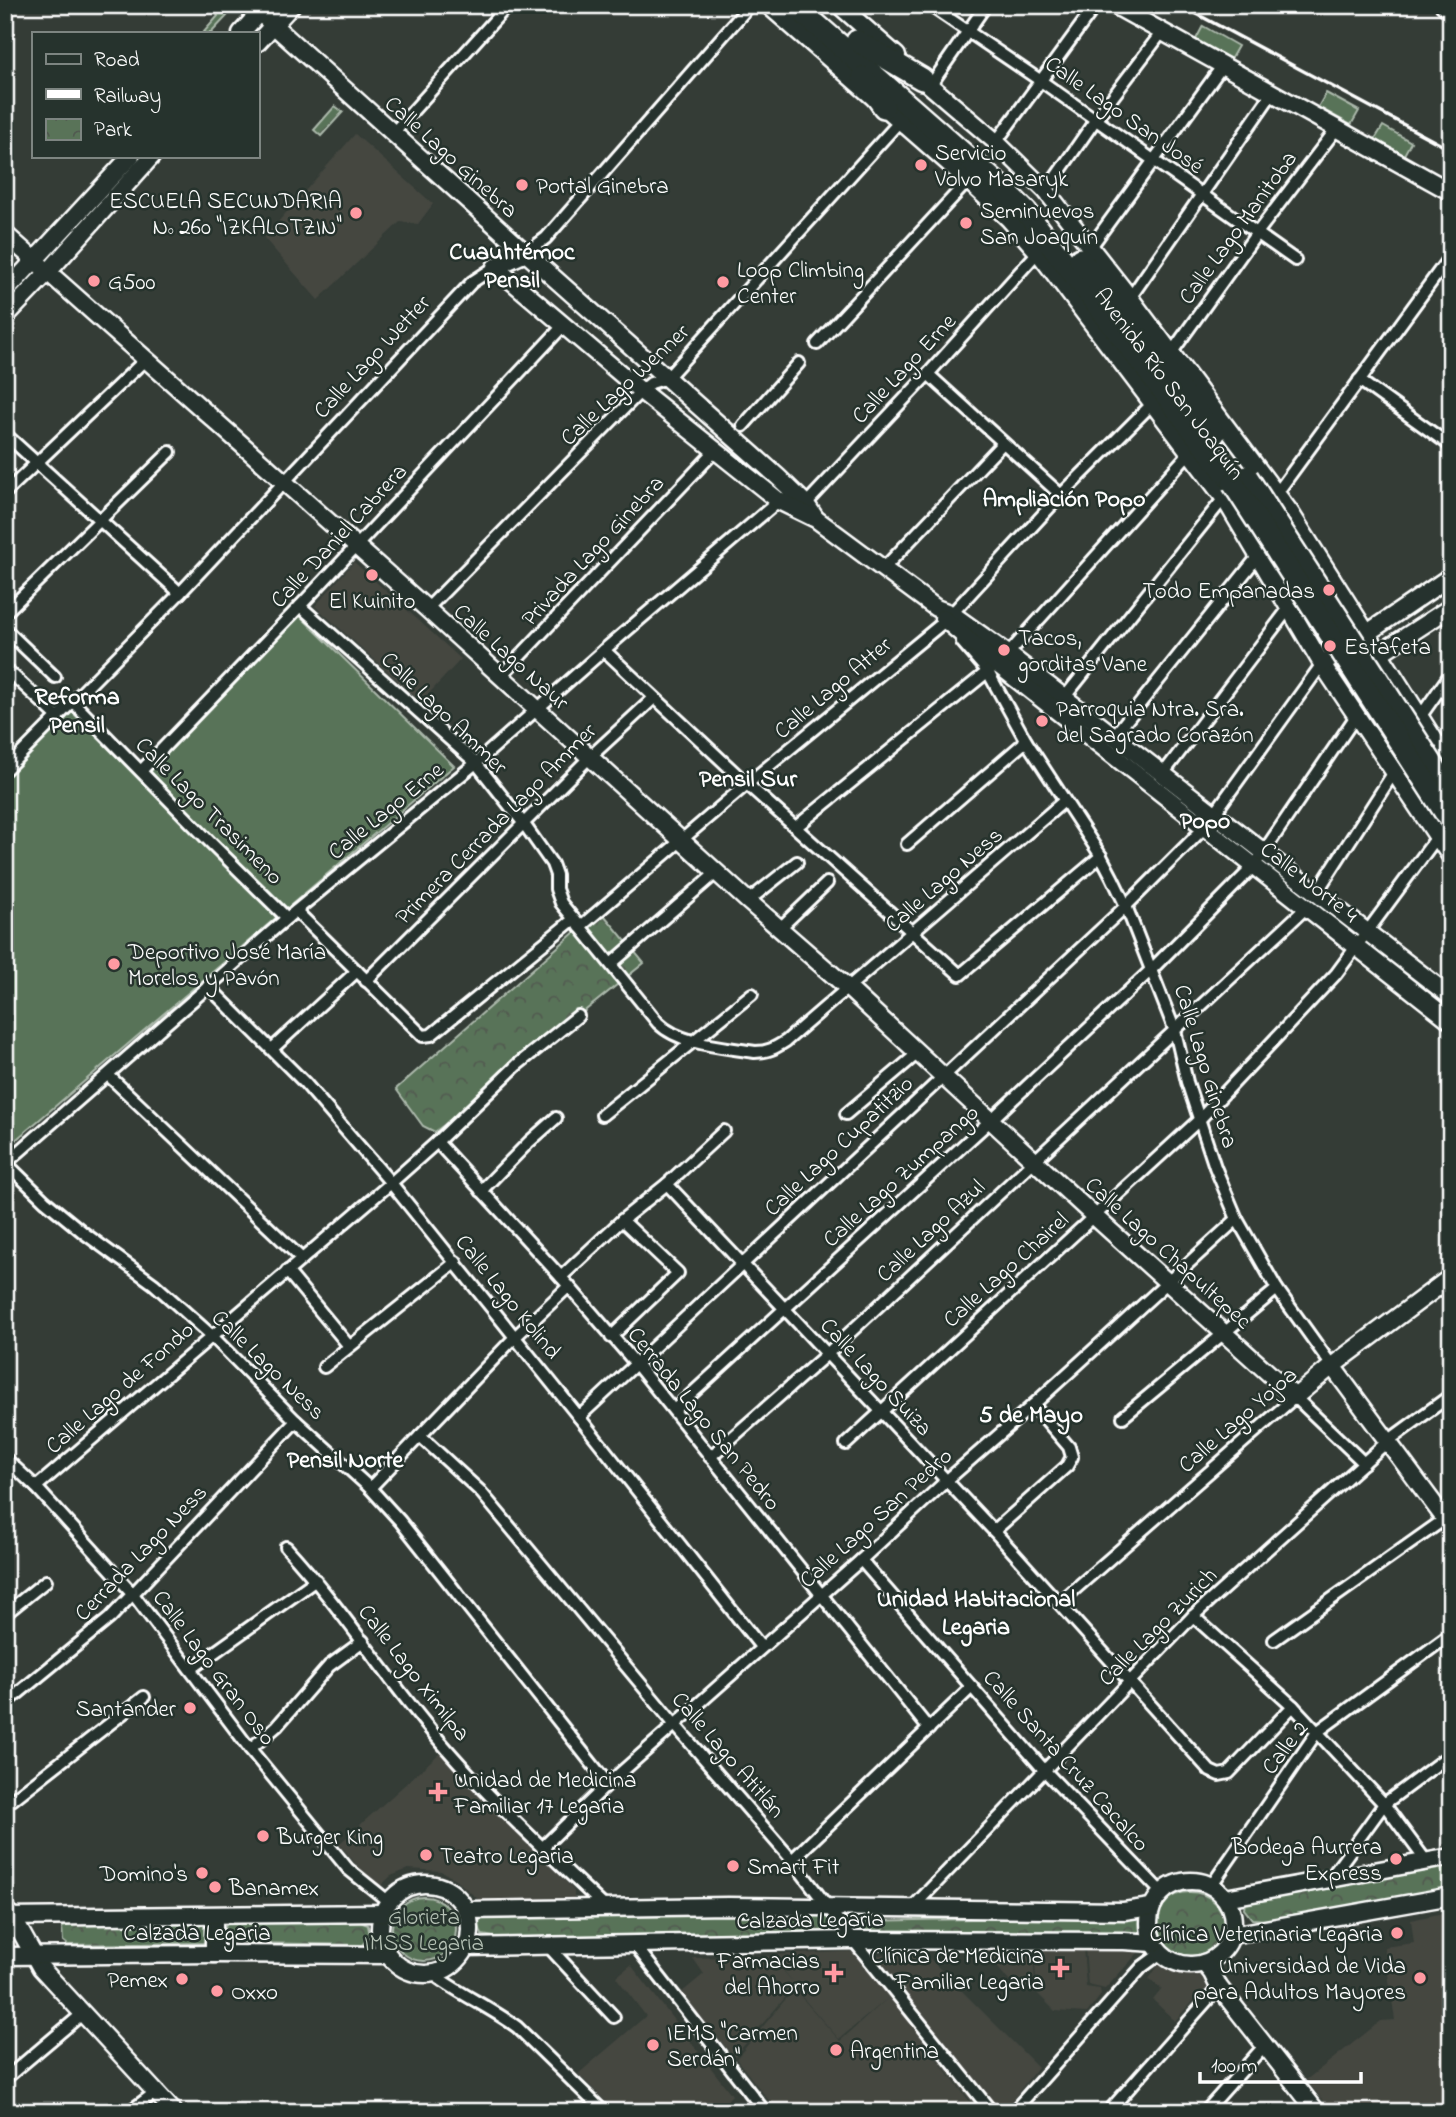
<svg xmlns="http://www.w3.org/2000/svg" width="1456" height="2117" viewBox="0 0 1456 2117" font-family="'Indie Flower',sans-serif">
	<style>
		.built { fill: #454741 }
		.park { fill: url(#park-crowns); stroke: #acb9ac; stroke-width: 2 }
		.garden { fill: url(#garden-furrows); stroke: #acb9ac; stroke-width: 2 }
		.pitch { fill: #597358; stroke: #acb9ac; stroke-width: 2 }
		.lines { fill: none; stroke-linecap: round; stroke-linejoin: round }
		.street-casing { stroke: #fff; stroke-width: 16 }
		.secondary-casing { stroke: #fff; stroke-width: 21 }
		.highway-casing { stroke: #fff; stroke-width: 26 }
		.street { stroke: #26332d; stroke-width: 10 }
		.secondary { stroke: #26332d; stroke-width: 16 }
		.highway { stroke: #26332d; stroke-width: 21 }
		.rail { stroke: #fff; stroke-width: 3.5 }
		.highway-bridge-casing { stroke: #fff; stroke-width: 26; stroke-linecap: butt }
		.highway-bridge { stroke: #26332d; stroke-width: 21 }
		.poi-dot { fill: #ff9aa2; stroke: #26332d; stroke-width: 2.5 }
		.labels { text-anchor: middle; stroke-width: 5; stroke-linejoin: round; paint-order: stroke }
		.street-label { font-size: 23px; fill: #fff; stroke: #26332d }
		.poi-label { font-size: 23px; fill: #fff; stroke: #26332d; text-anchor: start }
		.park-label { font-size: 23px; fill: #b4c0b4; stroke: #26332d }
		.neighbourhood-label { font-size: 24px; font-weight: bold; fill: #fff; stroke: #26332d }
	</style>
	<defs>
		<pattern id="park-crowns" width="20" height="18" patternUnits="userSpaceOnUse" patternTransform="scale(1.75)"><rect width="20" height="18" fill="#597358"/><path d="M2 6a3 3 0 1 1 6 0M12 15a3 3 0 1 1 6 0" fill="none" stroke="#515a50"/></pattern>
		<pattern id="garden-furrows" width="10" height="10" patternUnits="userSpaceOnUse" patternTransform="scale(1.75)"><rect width="10" height="10" fill="#597358"/><path d="M-1 1l2-2M0 10L10 0M9 11l2-2" fill="none" stroke="#515a50"/></pattern>
	</defs>
	<rect width="100%" height="100%" fill="#343c36"/>
	<filter id="ink" filterUnits="userSpaceOnUse"><feTurbulence type="fractalNoise" baseFrequency=".0143" numOctaves="2"/><feDisplacementMap in="SourceGraphic" scale="14" xChannelSelector="R" yChannelSelector="G"/><feConvolveMatrix kernelMatrix="1 2 1 2 8 2 1 2 1" color-interpolation-filters="sRGB"/></filter>
	<g filter="url(#ink)">
		<g class="built">
			<polygon points="355,134 433,204 418,224 400,222 318,300 264,238"/>
			<polygon points="354,562 461,659 421,702 315,606"/>
			<polygon points="441,1752 570,1886 574,1891 574,1897 568,1902 480,1901 455,1879 441,1871 408,1869 391,1876 379,1887 375,1887 339,1844"/>
			<polygon points="1443,1913 1447,1938 1451,1938 1451,2034 1447,2033 1451,2035 1451,2112 1372,2112 1368,2106 1361,2112 1333,2112 1306,2080 1381,2021 1395,2020 1384,1947 1414,1943 1411,1920"/>
			<polygon points="1083,1947 1086,1987 1100,1989 1101,1995 1087,2013 1055,2011 1037,1993 1034,1950"/>
			<polygon points="1085,1948 1133,1948 1138,1953 1105,1989 1088,1985"/>
			<polygon points="921,1950 1038,2067 1003,2112 996,2112 871,1956"/>
			<polygon points="860,1951 990,2112 980,2112 924,2043 978,2112 778,2112 736,2059 794,1989 840,2041 888,1998 839,2039 795,1989 797,1986 796,1985 734,2057 681,1993 704,1974 693,1958 770,1956 793,1982 771,1955"/>
			<polygon points="984,1951 1033,1952 1035,1984 1019,1993"/>
			<polygon points="1160,1963 1174,1971 1198,1972 1211,1990 1201,2001 1196,1997 1175,2021 1153,2000 1162,1989 1149,1979"/>
			<polygon points="631,1965 732,2095 719,2109 720,2112 616,2112 578,2074 646,2016 616,1977"/>
		</g>
		<g class="park">
			<polygon points="600,910 644,963 435,1132 423,1126 396,1089"/>
			<polygon points="1451,1865 1451,1892 1266,1920 1252,1919 1244,1909 1245,1902 1252,1892"/>
			<circle cx="1190" cy="1927" r="35"/>
			<circle cx="424" cy="1929" r="32"/>
			<polygon points="735,1912 824,1914 831,1921 827,1932 816,1933 501,1938 482,1935 478,1923 483,1918 488,1917"/>
			<polygon points="1146,1914 1144,1922 1146,1938 858,1934 854,1927 860,1921 1136,1916"/>
			<polygon points="197,1920 209,1928 208,1936 204,1943 68,1945 63,1941 62,1927 81,1923"/>
			<polygon points="355,1920 368,1925 370,1936 362,1945 247,1943 226,1937 224,1928 227,1924 239,1922"/>
		</g>
		<g class="garden">
			<polygon points="217,8 227,16 211,33 203,33 218,16 214,11"/>
			<polygon points="335,106 343,112 321,136 314,130"/>
		</g>
		<g class="pitch">
			<polygon points="1203,26 1238,46 1230,60 1195,41"/>
			<polygon points="1326,93 1359,111 1351,125 1318,107"/>
			<polygon points="1383,126 1411,142 1404,155 1375,139"/>
			<polygon points="297,613 454,766 5,1149 5,774 69,709 139,779"/>
		</g>
		<g class="lines">
			<g class="street-casing">
				<g id="street">
					<polyline points="929,5 1041,81 1295,260"/>
					<polyline points="5,10 9,5"/>
					<polyline points="930,86 986,5"/>
					<polyline points="393,133 508,5"/>
					<polyline points="996,142 1096,5"/>
					<polyline points="1046,191 1096,119 1162,32"/>
					<polyline points="1090,248 1223,65"/>
					<polyline points="526,253 546,238 750,5"/>
					<polyline points="1130,298 1273,92"/>
					<polyline points="817,344 968,181"/>
					<polyline points="1172,352 1257,233 1337,128"/>
					<polyline points="928,374 1061,495"/>
					<polyline points="1359,380 1451,446"/>
					<polyline points="743,426 799,363"/>
					<polyline points="5,434 180,593"/>
					<polyline points="5,493 146,359"/>
					<polyline points="1277,493 1451,255"/>
					<polyline points="803,507 928,374 1038,252"/>
					<polyline points="883,569 1003,443"/>
					<path d="M300,606L476,763L524,824L552,864L556,875V889L561,903L658,1023C680,1045 725,1047 755,1052C768,1052 775,1048 786,1041L1064,801"/>
					<polyline points="427,609 641,391 651,383 667,378 900,121"/>
					<polyline points="5,613 170,452"/>
					<polyline points="5,629 55,677"/>
					<polyline points="962,642 988,672 1026,741 1101,856 1112,877 1126,906 1175,1031 1187,1082 1215,1167 1237,1219 1277,1289 1332,1366"/>
					<polyline points="604,650 747,784 960,975 1101,856"/>
					<polyline points="1008,654 1190,452"/>
					<polyline points="5,668 58,717"/>
					<polyline points="500,677 715,451"/>
					<polyline points="1064,698 1224,498"/>
					<polyline points="73,702 209,841 287,918"/>
					<polyline points="1420,717 1451,673"/>
					<polyline points="1114,736 1259,555"/>
					<polyline points="5,770 180,593 472,282 495,267"/>
					<polyline points="141,771 300,606 563,326"/>
					<polyline points="1163,774 1289,608"/>
					<polyline points="796,827 992,668"/>
					<polyline points="907,844 1026,741"/>
					<polyline points="1317,892 1394,772"/>
					<polyline points="748,901 797,862"/>
					<polyline points="296,911 423,1036 431,1035 574,919"/>
					<polyline points="580,927 747,784 945,621 1061,495 1153,403"/>
					<polyline points="779,929 827,883"/>
					<polyline points="611,964 717,872"/>
					<polyline points="366,981 590,757 654,698"/>
					<polyline points="208,986 305,1083 391,1183 579,1417 761,1647"/>
					<polyline points="272,1049 357,971"/>
					<polyline points="108,1075 302,1259"/>
					<polyline points="846,1114 918,1053"/>
					<polyline points="602,1115 752,994"/>
					<polyline points="437,1142 561,1277 637,1365 929,1729"/>
					<polyline points="6,1163 45,1201 84,1233 154,1284 211,1335 296,1421 370,1488 400,1521 608,1784"/>
					<polyline points="5,1164 287,918 476,763 604,650 782,498"/>
					<polyline points="667,1184 994,1531 1210,1771 1219,1775 1229,1773 1293,1706"/>
					<polyline points="481,1191 529,1142 556,1118"/>
					<polyline points="287,1271 349,1346"/>
					<polyline points="561,1277 622,1220 667,1184 724,1131"/>
					<polyline points="611,1337 678,1273 622,1220"/>
					<polyline points="324,1367 456,1262"/>
					<polyline points="674,1410 991,1120 1152,969 1254,866 1356,716"/>
					<polyline points="579,1417 1126,906 1204,828 1322,664"/>
					<polyline points="1123,1417 1277,1289"/>
					<polyline points="420,1436 480,1491 675,1725 792,1860 853,1940 992,2112"/>
					<polyline points="846,1444 1200,1119 1336,974 1437,837"/>
					<polyline points="710,1457 827,1354 1307,907"/>
					<polyline points="5,1458 36,1487 133,1594 250,1749 348,1869 389,1902"/>
					<polyline points="36,1487 391,1183 437,1142 517,1065 578,1016"/>
					<polyline points="370,1488 515,1337 569,1286"/>
					<polyline points="994,1531 1067,1466 1072,1457 1069,1447 1033,1405"/>
					<path d="M286,1547C342,1608 386,1678 439,1740C490,1800 548,1853 605,1907"/>
					<polyline points="861,1560 1045,1771 1161,1892"/>
					<polyline points="1059,1603 1295,1397 1364,1463"/>
					<polyline points="5,1614 46,1581"/>
					<polyline points="1193,1616 1293,1706 1384,1804 1426,1861"/>
					<polyline points="1274,1640 1449,1516"/>
					<polyline points="191,1669 316,1580"/>
					<polyline points="5,1704 110,1618 296,1421"/>
					<polyline points="250,1749 277,1726 329,1666 363,1641"/>
					<polyline points="5,1797 12,1800 144,1697"/>
					<polyline points="542,1848 608,1784 861,1560 946,1481 1033,1405 1237,1219"/>
					<polyline points="792,1860 972,1687"/>
					<polyline points="1329,1880 1384,1804 1451,1754"/>
					<polyline points="1211,1886 1317,1732 1451,1634"/>
					<polyline points="912,1908 1193,1616 1388,1441 1451,1395"/>
					<polyline points="634,1944 765,2112"/>
					<polyline points="547,1945 614,2017"/>
					<path d="M433,1974C459,1994 490,2007 517,2027L604,2112"/>
					<polyline points="5,2079 82,2014"/>
					<polyline points="129,2112 156,2092"/>
					<polyline points="1013,2112 1142,1967 1161,1953"/>
					<polyline points="1108,2112 1219,1987"/>
					<polyline points="1205,2112 1264,2046"/>
				</g>
			</g>
			<g class="secondary-casing">
				<g id="secondary">
					<polyline points="251,5 526,253 778,477 806,504 814,516"/>
					<polyline points="768,5 960,173 1009,219 1038,252 1224,498 1322,664 1451,857"/>
					<polyline points="839,5 897,56"/>
					<polyline points="1114,5 1451,192"/>
					<polyline points="1444,5 1451,10"/>
					<polyline points="241,33 266,5"/>
					<polyline points="257,43 292,5"/>
					<polyline points="913,71 996,142 1046,191 1130,298 1290,512 1451,766"/>
					<polyline points="5,234 427,609 748,901 849,989 1094,1216 1295,1397 1332,1366 1451,1277"/>
					<polyline points="526,253 495,267 641,391 779,501 816,519 936,608 952,614 1008,654 1451,997"/>
					<polyline points="5,292 131,156"/>
					<polyline points="5,317 49,271 152,156"/>
					<polyline points="943,618 997,664 1451,1021"/>
					<polyline points="1371,659 1451,607"/>
					<polyline points="1322,664 1451,576"/>
					<polyline points="1332,1366 1451,1527"/>
					<circle cx="1191" cy="1923" r="42"/>
					<circle cx="425" cy="1929" r="45"/>
					<polyline points="1225,1898 1451,1857"/>
					<polyline points="466,1910 728,1906 1124,1911 1151,1907"/>
					<polyline points="6,1911 12,1916 41,1968 174,2112"/>
					<polyline points="214,1916 214,1954"/>
					<polyline points="5,1917 383,1913"/>
					<polyline points="1232,1935 1451,1896"/>
					<polyline points="466,1947 853,1940 1124,1941 1154,1943"/>
					<polyline points="5,1956 214,1954 388,1955"/>
					<polyline points="1204,1963 1212,1973 1219,1987 1317,2112"/>
				</g>
			</g>
			<g class="highway-casing">
				<g id="highway">
					<polyline points="794,5 1002,188 1026,212 1233,483"/>
					<polyline points="857,41 922,79"/>
					<polyline points="863,77 884,107"/>
					<polyline points="1080,259 1214,434"/>
				</g>
			</g>
			<use href="#street" class="street"/>
			<use href="#secondary" class="secondary"/>
			<use href="#highway" class="highway"/>
			<polyline class="rail" points="1180,5 1451,150"/>
			<g class="highway-bridge-casing">
				<g id="highway-bridge">
					<polyline points="1247,477 1451,793"/>
					<polyline points="1233,483 1445,812"/>
				</g>
			</g>
			<use href="#highway-bridge" class="highway-bridge"/>
		</g>
	</g>
	<g class="poi-dot">
		<circle cx="921" cy="165" r="7"/>
		<circle cx="522" cy="185" r="7"/>
		<circle cx="356" cy="213" r="7"/>
		<circle cx="966" cy="223" r="7"/>
		<circle cx="94" cy="281" r="7"/>
		<circle cx="723" cy="282" r="7"/>
		<circle cx="372" cy="575" r="7"/>
		<circle cx="1329" cy="590" r="7"/>
		<circle cx="1330" cy="646" r="7"/>
		<circle cx="1004" cy="650" r="7"/>
		<circle cx="1042" cy="721" r="7"/>
		<circle cx="114" cy="964" r="7"/>
		<circle cx="190" cy="1708" r="7"/>
		<path d="M434.5 1781.5h7v7h7v7h-7v7h-7v-7h-7v-7h7z"/>
		<circle cx="263" cy="1836" r="7"/>
		<circle cx="426" cy="1855" r="7"/>
		<circle cx="1396" cy="1859" r="7"/>
		<circle cx="733" cy="1866" r="7"/>
		<circle cx="202" cy="1873" r="7"/>
		<circle cx="215" cy="1887" r="7"/>
		<circle cx="1397" cy="1933" r="7"/>
		<path d="M1056.5 1957.5h7v7h7v7h-7v7h-7v-7h-7v-7h7z"/>
		<path d="M830.5 1962.5h7v7h7v7h-7v7h-7v-7h-7v-7h7z"/>
		<circle cx="1420" cy="1978" r="7"/>
		<circle cx="182" cy="1979" r="7"/>
		<circle cx="217" cy="1991" r="7"/>
		<circle cx="653" cy="2045" r="7"/>
		<circle cx="836" cy="2050" r="7"/>
	</g>
	<g class="labels">
		<g class="street-label">
			<text transform="translate(1125 114) rotate(35)" y="8">Calle Lago San José</text>
			<text transform="translate(452 156) rotate(42)" y="8">Calle Lago Ginebra</text>
			<text transform="translate(1237 227) rotate(-54)" y="8">Calle Lago Manitoba</text>
			<text transform="translate(371 356) rotate(-47)" y="8">Calle Lago Wetter</text>
			<text transform="translate(903 368) rotate(-47)" y="8">Calle Lago Erne</text>
			<text transform="translate(1170 383) rotate(53)" y="8">Avenida Río San Joaquín</text>
			<text transform="translate(624 384) rotate(-43)" y="8">Calle Lago Wenner</text>
			<text transform="translate(338 535) rotate(-47)" y="8">Calle Daniel Cabrera</text>
			<text transform="translate(592 550) rotate(-47)" y="8">Privada Lago Ginebra</text>
			<text transform="translate(512 656) rotate(42)" y="8">Calle Lago Naur</text>
			<text transform="translate(832 687) rotate(-40)" y="8">Calle Lago Atter</text>
			<text transform="translate(445 712) rotate(44)" y="8">Calle Lago Ammer</text>
			<text transform="translate(210 810) rotate(45)" y="8">Calle Lago Trasimeno</text>
			<text transform="translate(385 810) rotate(-39)" y="8">Calle Lago Erne</text>
			<text transform="translate(495 823) rotate(-45)" y="8">Primera Cerrada Lago Ammer</text>
			<text transform="translate(943 879) rotate(-41)" y="8">Calle Lago Ness</text>
			<text transform="translate(1310 881) rotate(38)" y="8">Calle Norte 4</text>
			<text transform="translate(1207 1066) rotate(73)" y="8">Calle Lago Ginebra</text>
			<text transform="translate(838 1145) rotate(-43)" y="8">Calle Lago Cupatitzio</text>
			<text transform="translate(900 1175) rotate(-42)" y="8">Calle Lago Zumpango</text>
			<text transform="translate(930 1230) rotate(-43)" y="8">Calle Lago Azul</text>
			<text transform="translate(1169 1252) rotate(42)" y="8">Calle Lago Chapultepec</text>
			<text transform="translate(1005 1269) rotate(-42)" y="8">Calle Lago Chairel</text>
			<text transform="translate(509 1296) rotate(51)" y="8">Calle Lago Kolind</text>
			<text transform="translate(269 1364) rotate(44)" y="8">Calle Lago Ness</text>
			<text transform="translate(877 1376) rotate(47)" y="8">Calle Lago Suiza</text>
			<text transform="translate(119 1387) rotate(-41)" y="8">Calle Lago de Fondo</text>
			<text transform="translate(705 1418) rotate(51)" y="8">Cerrada Lago San Pedro</text>
			<text transform="translate(1237 1419) rotate(-41)" y="8">Calle Lago Yojoa</text>
			<text transform="translate(875 1517) rotate(-42)" y="8">Calle Lago San Pedro</text>
			<text transform="translate(140 1552) rotate(-46)" y="8">Cerrada Lago Ness</text>
			<text transform="translate(1157 1626) rotate(-45)" y="8">Calle Lago Zurich</text>
			<text transform="translate(215 1667) rotate(53)" y="8">Calle Lago Gran Oso</text>
			<text transform="translate(415 1672) rotate(52)" y="8">Calle Lago Ximilpa</text>
			<text transform="translate(1284 1747) rotate(-53)" y="8">Calle 2</text>
			<text transform="translate(729 1754) rotate(49)" y="8">Calle Lago Atitlán</text>
			<text transform="translate(1067 1760) rotate(48)" y="8">Calle Santa Cruz Cacalco</text>
			<text transform="translate(810 1919) rotate(-1)" y="8">Calzada Legaria</text>
			<text x="197" y="1940">Calzada Legaria</text>
		</g>
		<g class="poi-label">
			<text x="935" y="160">Servicio<tspan x="935" dy="26">Volvo Masaryk</tspan></text>
			<text x="536" y="193">Portal Ginebra</text>
			<text x="342" y="208" text-anchor="end">ESCUELA SECUNDARIA<tspan x="342" dy="26">Nº 260 "IZKALOTZIN"</tspan></text>
			<text x="980" y="218">Seminuevos<tspan x="980" dy="26">San Joaquín</tspan></text>
			<text x="737" y="277">Loop Climbing<tspan x="737" dy="26">Center</tspan></text>
			<text x="108" y="289">G500</text>
			<text x="1315" y="598" text-anchor="end">Todo Empanadas</text>
			<text x="372" y="608" text-anchor="middle">El Kuinito</text>
			<text x="1018" y="645">Tacos,<tspan x="1018" dy="26">gorditas Vane</tspan></text>
			<text x="1344" y="654">Estafeta</text>
			<text x="1056" y="716">Parroquia Ntra. Sra.<tspan x="1056" dy="26">del Sagrado Corazón</tspan></text>
			<text x="128" y="959">Deportivo José María<tspan x="128" dy="26">Morelos y Pavón</tspan></text>
			<text x="176" y="1716" text-anchor="end">Santander</text>
			<text x="454" y="1787">Unidad de Medicina<tspan x="454" dy="26">Familiar 17 Legaria</tspan></text>
			<text x="277" y="1844">Burger King</text>
			<text x="1382" y="1854" text-anchor="end">Bodega Aurrera<tspan x="1382" dy="26">Express</tspan></text>
			<text x="440" y="1863">Teatro Legaria</text>
			<text x="747" y="1874">Smart Fit</text>
			<text x="188" y="1881" text-anchor="end">Domino's</text>
			<text x="229" y="1895">Banamex</text>
			<text x="1383" y="1941" text-anchor="end">Clínica Veterinaria Legaria</text>
			<text x="1044" y="1963" text-anchor="end">Clínica de Medicina<tspan x="1044" dy="26">Familiar Legaria</tspan></text>
			<text x="820" y="1968" text-anchor="end">Farmacias<tspan x="820" dy="26">del Ahorro</tspan></text>
			<text x="1406" y="1973" text-anchor="end">Universidad de Vida<tspan x="1406" dy="26">para Adultos Mayores</tspan></text>
			<text x="168" y="1987" text-anchor="end">Pemex</text>
			<text x="231" y="1999">Oxxo</text>
			<text x="667" y="2040">IEMS "Carmen<tspan x="667" dy="26">Serdán"</tspan></text>
			<text x="850" y="2058">Argentina</text>
		</g>
		<g class="park-label">
			<text x="424" y="1924">Glorieta<tspan x="424" dy="26">IMSS Legaria</tspan></text>
		</g>
		<g class="neighbourhood-label">
			<text x="512" y="259">Cuauhtémoc<tspan x="512" dy="28">Pensil</tspan></text>
			<text x="1064" y="506">Ampliación Popo</text>
			<text x="77" y="704">Reforma<tspan x="77" dy="28">Pensil</tspan></text>
			<text x="748" y="786">Pensil Sur</text>
			<text x="1205" y="828">Popo</text>
			<text x="1031" y="1422">5 de Mayo</text>
			<text x="345" y="1467">Pensil Norte</text>
			<text x="976" y="1606">Unidad Habitacional<tspan x="976" dy="28">Legaria</tspan></text>
		</g>
	</g>
	<rect width="1456" height="2117" fill="none" stroke="#26332d" stroke-width="28"/>
	<rect x="14" y="14" width="1428" height="2089" fill="none" stroke="#fff" stroke-width="2.5" filter="url(#ink)"/>
	<rect x="32" y="32" width="228" height="126" fill="#26332d" stroke="#7d8581" stroke-width="2"/>
	<rect x="46" y="54" width="35" height="10" fill="#26332d" stroke="#7d8581" stroke-width="2"/>
	<text x="94" y="66" font-size="21" fill="#ffffff">Road</text>
	<rect x="46" y="89" width="35" height="10" fill="#ffffff" stroke="#7d8581" stroke-width="2"/>
	<text x="94" y="102" font-size="21" fill="#ffffff">Railway</text>
	<rect x="46" y="119" width="35" height="21" fill="url(#park-crowns)" stroke="#7d8581" stroke-width="2"/>
	<text x="94" y="136" font-size="21" fill="#ffffff">Park</text>
	<path d="M1200 2072v10h161v-10" fill="none" stroke="#ffffff" stroke-width="3.5"/>
	<text x="1211" y="2072" font-size="21" fill="#ffffff" stroke="#26332d" stroke-width="5" paint-order="stroke">100 m</text>
</svg>
